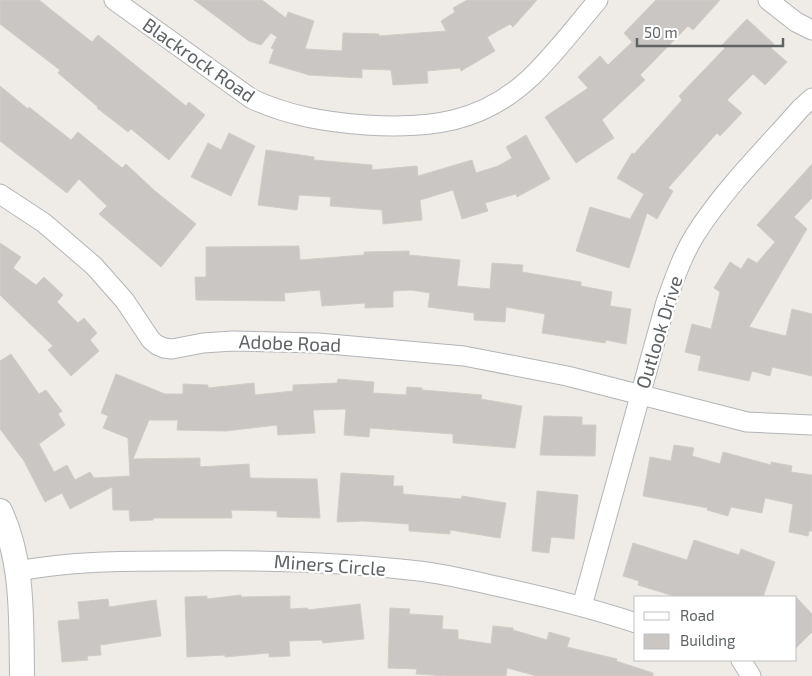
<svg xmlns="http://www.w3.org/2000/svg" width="812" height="676" viewBox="0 0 812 676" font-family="'Exo 2',sans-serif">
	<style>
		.building { fill: #cac6c3; stroke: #d3ccc6 }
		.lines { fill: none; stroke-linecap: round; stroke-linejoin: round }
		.minor-casing { stroke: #b2b5b7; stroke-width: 21 }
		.tertiary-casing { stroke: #b2b5b7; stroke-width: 26 }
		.minor { stroke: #fff; stroke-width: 19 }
		.tertiary { stroke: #fff; stroke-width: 24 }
		.labels { text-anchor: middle; stroke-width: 4.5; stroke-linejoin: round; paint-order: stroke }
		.street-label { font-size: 19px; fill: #5e6365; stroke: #fff }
	</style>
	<rect width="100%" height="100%" fill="#efebe7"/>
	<g class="building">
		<polygon points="0,0 39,0 92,42 98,35 186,106 189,102 205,115 169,160 131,129 128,132 97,108 98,107 58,73 60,70 0,24"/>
		<polygon points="194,0 262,0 286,18 288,12 314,21 305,49 342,51 343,33 379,34 379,36 446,31 441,21 455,12 453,8 467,0 537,0 513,27 510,24 487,37 495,51 461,71 460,68 427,71 428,83 393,85 391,70 362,69 362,78 309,75 269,63 274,49 271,48 277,37 271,33 261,45 249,41"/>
		<polygon points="656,0 720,0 693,30 688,26 640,75 645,80 602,120 614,138 576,163 545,117 588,88 578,77 600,56 608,65 632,42 624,33"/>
		<polygon points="747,19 774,44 771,48 787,62 765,85 753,74 727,100 742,113 720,136 717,133 668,188 673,191 657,219 647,213 629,268 576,251 590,207 630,219 644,194 617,178 632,153 634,154 682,100 679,96 725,48 722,45"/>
		<polygon points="0,86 28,109 29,107 71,140 78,132 122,168 126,164 155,191 196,224 161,267 99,214 107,206 79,179 67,193 0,141"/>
		<polygon points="229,133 255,146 231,196 191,177 208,143 221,150"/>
		<polygon points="526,135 550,179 517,197 516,194 485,203 488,211 462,219 453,190 420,200 422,220 383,224 382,210 330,206 331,197 299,195 297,210 258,205 266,150 314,157 314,160 372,165 372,170 417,166 418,176 472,160 476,173 498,166 512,158 506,147"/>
		<polygon points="812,164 812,198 794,217 807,229 749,327 786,336 792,309 812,314 812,376 772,367 770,376 752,371 749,381 698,370 701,356 685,352 692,324 711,329 720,292 714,288 730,262 741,269 748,258 757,263 775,242 757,225"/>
		<polygon points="0,243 21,257 13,268 36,285 44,277 63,295 57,302 78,323 84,318 97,333 90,340 99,351 71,376 48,350 53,346 0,295"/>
		<polygon points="299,246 300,260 364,255 364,252 409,251 409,255 460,260 457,286 490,289 492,263 523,265 522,272 581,282 581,286 612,292 610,306 631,309 626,344 606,340 605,343 542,333 545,314 506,307 505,322 474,320 474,313 428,307 430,293 411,290 393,291 393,307 365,308 365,303 322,306 320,290 284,293 285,301 196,300 195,277 206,277 206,247"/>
		<polygon points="11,354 39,394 46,390 62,411 58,414 65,425 39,444 54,472 67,465 75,480 90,472 94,478 130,476 128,438 103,428 108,416 101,413 116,374 165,394 183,394 183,384 208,385 208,388 254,383 255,395 293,391 293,385 337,383 338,379 374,382 373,393 406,395 407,387 422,388 422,390 482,395 481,399 522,406 515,448 453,443 453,434 370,428 369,437 344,435 346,409 313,410 315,433 278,435 277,425 226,431 177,430 178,420 149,420 133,459 200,458 200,467 249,464 250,478 317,479 320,518 277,517 277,511 231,510 232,518 153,518 153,520 130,521 129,510 113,510 112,487 70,509 62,493 45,502 24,461 0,429 0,361"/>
		<polygon points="544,416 582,417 582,425 596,425 595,456 540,455"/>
		<polygon points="674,445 694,448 692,456 720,464 723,452 771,465 771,462 792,466 791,472 812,475 812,531 809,531 808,536 789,532 793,504 765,498 762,513 731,507 728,516 707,510 708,508 643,496 650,457 671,461"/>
		<polygon points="341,473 394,476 393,486 403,486 403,494 461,499 462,496 506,503 500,538 450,530 450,534 409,531 409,524 363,521 337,522"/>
		<polygon points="537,491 578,495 574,539 551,537 549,553 532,551"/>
		<polygon points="694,540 739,555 741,549 775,562 763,597 677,597 638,585 639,581 623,576 633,543 687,560"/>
		<polygon points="241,595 241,597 290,596 290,609 308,608 308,610 360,604 364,639 323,643 322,640 289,641 290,656 269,657 269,653 225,657 225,655 187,657 185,597 207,596 207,599"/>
		<polygon points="796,597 812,614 812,632 796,648"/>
		<polygon points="108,599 109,607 156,600 161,636 100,645 101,655 87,656 88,660 62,662 58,621 80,619 78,602"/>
		<polygon points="390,608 410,609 409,614 443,616 442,629 458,630 458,639 491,644 493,626 513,628 513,630 547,640 549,632 570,638 567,647 617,659 616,661 653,673 653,676 537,676 507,668 506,676 449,676 416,674 417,669 388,668"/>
	</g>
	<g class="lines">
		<g class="minor-casing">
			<g id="minor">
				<path d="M114,0L252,99C289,116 325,122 366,125C429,129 483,123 531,77C555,54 576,26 598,0"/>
				<polyline points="768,0 796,22 812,30"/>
				<polyline points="0,194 44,223 94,266 125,301 151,340 157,345 164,348 172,349 203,343 233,341 318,343 464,356 567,376 747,422 812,425"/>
				<path d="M18,571C76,560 133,561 192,561C268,560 343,562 419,571C446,574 473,581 500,587C546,597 591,608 636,623"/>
				<path d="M582,606L666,302C674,280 682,256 695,235C724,189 765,149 801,108L812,98"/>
				<polyline points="741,660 751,676"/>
			</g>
		</g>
		<g class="tertiary-casing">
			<path id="tertiary" d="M0,511C24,562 21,621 22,676"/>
		</g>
		<use href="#minor" class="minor"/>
		<use href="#tertiary" class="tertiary"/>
	</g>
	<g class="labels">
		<g class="street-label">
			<text transform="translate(199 60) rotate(35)" y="7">Blackrock Road</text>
			<text transform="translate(659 332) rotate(-73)" y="7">Outlook Drive</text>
			<text transform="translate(290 343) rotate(2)" y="7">Adobe Road</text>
			<text transform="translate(330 565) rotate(4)" y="7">Miners Circle</text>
		</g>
	</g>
	<rect x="634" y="596" width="162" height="65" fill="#ffffff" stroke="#bfc1c1"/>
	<rect x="644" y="612" width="25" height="8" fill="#ffffff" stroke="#bfc1c1"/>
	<text x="680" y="621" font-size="15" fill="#5e6365">Road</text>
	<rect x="644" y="634" width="25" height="15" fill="#cac6c3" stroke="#bfc1c1"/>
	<text x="680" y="646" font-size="15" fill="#5e6365">Building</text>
	<path d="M637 38v8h146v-8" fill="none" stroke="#5e6365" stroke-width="2.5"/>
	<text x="644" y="38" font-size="15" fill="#5e6365" stroke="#ffffff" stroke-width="4" paint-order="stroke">50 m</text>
</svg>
